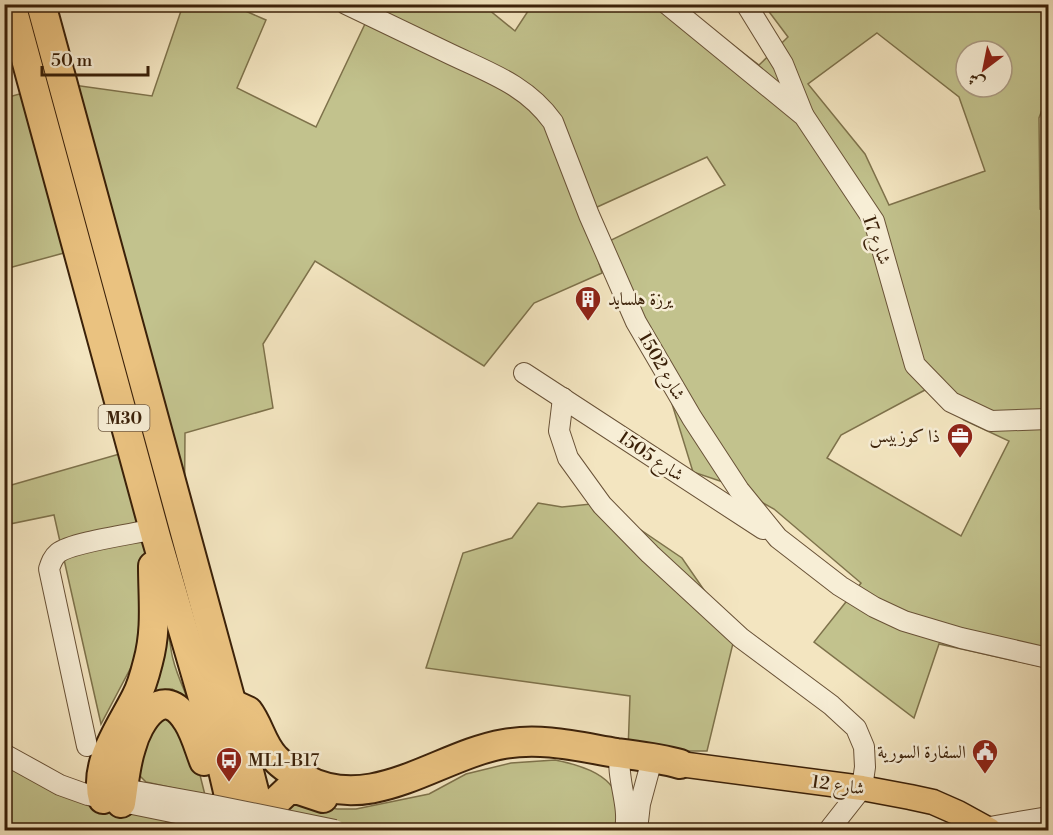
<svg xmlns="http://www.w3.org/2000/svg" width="1053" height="835" viewBox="0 0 1053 835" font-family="'Libre Bodoni',Amiri,serif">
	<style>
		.green { fill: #c2c28d; stroke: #7e724b; stroke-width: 1.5; fill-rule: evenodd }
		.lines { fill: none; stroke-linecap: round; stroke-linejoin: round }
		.minor-casing { stroke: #695237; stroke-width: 22 }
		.major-casing { stroke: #3b2109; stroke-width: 27 }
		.highway-casing { stroke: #3b2109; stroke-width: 32 }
		.minor { stroke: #f7eed6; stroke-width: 20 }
		.major { stroke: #eac280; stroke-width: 24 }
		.highway { stroke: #eac280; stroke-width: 28 }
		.minor-bridge-casing { stroke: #695237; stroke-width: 22; stroke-linecap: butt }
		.minor-bridge { stroke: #f7eed6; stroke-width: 20 }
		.labels { text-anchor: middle; stroke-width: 5; stroke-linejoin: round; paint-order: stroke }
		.shield { fill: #f7eed6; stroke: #735e46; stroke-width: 1.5 }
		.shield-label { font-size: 16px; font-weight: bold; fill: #3b2109 }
		.street-label { font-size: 18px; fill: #3b2109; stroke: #f7eed6 }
		.poi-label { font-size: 18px; fill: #3b2109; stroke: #f7eed6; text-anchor: start }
	</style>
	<rect width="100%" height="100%" fill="#f3e5c0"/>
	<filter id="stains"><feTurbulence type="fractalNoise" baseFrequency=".00333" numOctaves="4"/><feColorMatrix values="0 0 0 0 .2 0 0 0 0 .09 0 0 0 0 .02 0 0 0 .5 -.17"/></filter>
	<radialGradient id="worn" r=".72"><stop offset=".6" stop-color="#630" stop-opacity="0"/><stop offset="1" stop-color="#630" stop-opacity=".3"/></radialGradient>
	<g class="green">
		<path d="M183,5H232L266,20L237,88L316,127L374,5H483L515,31L532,5H680L759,65L788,37L764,5H1048V94L1039,118L1040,209L1048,210V668L939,644L914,718L814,642L861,583L774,509L729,484L693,472L669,394L605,243L725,185L707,157L584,213L602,273L534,303L484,366L315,261L263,344L273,408L185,433L184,567L101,724L54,515L5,525L4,461L8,486L123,453L64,253L5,269V98L59,83L152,96ZM877,33L959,97L985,171L889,205L865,154L808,84ZM966,51H1002V87H966ZM925,390L964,420L1009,441L961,536L827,458L841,435Z"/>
		<polygon points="538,503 562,507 601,503 682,558 735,635 707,751 628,751 630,696 426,668 463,553 512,538"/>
		<path d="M166,629C171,639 170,649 173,659C176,672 182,685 187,697L172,689L149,691Z"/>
		<polygon points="165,714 192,743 205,795 146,782 139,775 139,745"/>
		<path d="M4,752C22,759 39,767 56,774C98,789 144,802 179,830H5Z"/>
		<path d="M555,760C580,765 618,775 619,807C619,814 618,823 617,830H364L278,811L286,800L337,809H356L429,794L466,774L511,763Z"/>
	</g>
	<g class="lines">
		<g class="minor-casing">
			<g id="minor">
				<path d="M346,4C380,20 413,36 446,52C487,72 526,84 553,122L589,215L636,322L692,418L739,490L778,538L840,586L874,607L904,621L961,638L1048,658"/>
				<polyline points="667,4 804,116 874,221 915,365 951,402 991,421 1048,419"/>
				<polyline points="746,4 783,64 803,114"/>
				<polyline points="524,373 763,529"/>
				<polyline points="563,398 559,431 568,458 602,505 650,554 741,638 831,705 856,728 864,747 865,767 862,788 829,830"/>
				<path d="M87,746L49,569C51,563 53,557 58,553C72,542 134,534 155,529"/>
				<path d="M620,753C616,779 630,804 625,830"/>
				<polyline points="4,754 60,785 88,795 211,820"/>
				<polyline points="113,787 212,805"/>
				<polyline points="984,828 1048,817"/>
				<polyline points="637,830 640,804 650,767 651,756"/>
			</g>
		</g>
		<g class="major-casing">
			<polyline id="major" points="680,764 862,788 910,797 933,802 958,813 989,830"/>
		</g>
		<g class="highway-casing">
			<g id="highway">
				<polyline points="11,4 156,537 219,753 237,830"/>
				<polyline points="41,4 232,705 264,830"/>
				<path d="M237,706L248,711C259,725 262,745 275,758C283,767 294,773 305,779C372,815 439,755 504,744C542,737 580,747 617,753C639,756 659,758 680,764"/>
				<path d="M103,799C93,764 121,727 136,697C142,686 145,674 148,662C157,629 153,599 153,566"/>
				<path d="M121,803C124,785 125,766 131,748C138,721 163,681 188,722C195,733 199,748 204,761"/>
				<polyline points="263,826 271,806 288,790 299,790 323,798"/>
			</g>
		</g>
		<use href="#minor" class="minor"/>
		<use href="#major" class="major"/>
		<use href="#highway" class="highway"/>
		<g class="minor-bridge-casing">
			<g id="minor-bridge">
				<polyline points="212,805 335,830"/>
				<polyline points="211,820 262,830"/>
			</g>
		</g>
		<use href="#minor-bridge" class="minor-bridge"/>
	</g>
	<defs>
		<g id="building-pin" transform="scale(1.35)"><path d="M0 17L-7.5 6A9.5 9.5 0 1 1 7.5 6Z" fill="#8f2418" stroke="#f7eed6"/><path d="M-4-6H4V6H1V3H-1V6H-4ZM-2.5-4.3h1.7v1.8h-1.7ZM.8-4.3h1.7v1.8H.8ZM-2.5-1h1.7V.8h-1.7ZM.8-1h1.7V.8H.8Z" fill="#fff"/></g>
		<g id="office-pin" transform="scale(1.35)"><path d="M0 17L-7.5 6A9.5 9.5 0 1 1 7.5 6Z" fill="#8f2418" stroke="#f7eed6"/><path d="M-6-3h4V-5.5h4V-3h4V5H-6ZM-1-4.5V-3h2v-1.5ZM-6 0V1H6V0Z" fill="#fff"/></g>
		<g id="civic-pin" transform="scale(1.35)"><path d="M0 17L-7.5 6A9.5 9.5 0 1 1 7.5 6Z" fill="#8f2418" stroke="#f7eed6"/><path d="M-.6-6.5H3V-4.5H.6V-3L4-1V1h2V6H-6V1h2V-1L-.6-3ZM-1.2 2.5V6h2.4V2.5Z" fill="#fff"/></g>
		<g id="bus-pin" transform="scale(1.35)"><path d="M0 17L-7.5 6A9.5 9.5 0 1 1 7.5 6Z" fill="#8f2418" stroke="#f7eed6"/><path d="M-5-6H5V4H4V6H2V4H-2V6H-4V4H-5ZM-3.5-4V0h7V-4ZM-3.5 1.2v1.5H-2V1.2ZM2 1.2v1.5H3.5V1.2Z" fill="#fff"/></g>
	</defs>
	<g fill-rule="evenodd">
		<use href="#building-pin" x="588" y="299"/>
		<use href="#office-pin" x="960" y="436"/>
		<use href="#civic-pin" x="985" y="752"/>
		<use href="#bus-pin" x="229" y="760"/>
	</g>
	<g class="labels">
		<rect class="shield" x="98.5" y="405" width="51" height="26" rx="4.5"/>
		<g class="shield-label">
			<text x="124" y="424">M30</text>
		</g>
		<g class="street-label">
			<text transform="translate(877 240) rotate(70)" y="6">شارع 17</text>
			<text transform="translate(662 366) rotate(60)" y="6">شارع 1502</text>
			<text transform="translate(651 456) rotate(34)" y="6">شارع 1505</text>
			<text transform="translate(838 785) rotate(8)" y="6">شارع 12</text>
		</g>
		<g class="poi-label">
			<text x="608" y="305">يرزة هلسايد</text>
			<text x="940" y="442" text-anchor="end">ذا كوزبيس</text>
			<text x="966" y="758" text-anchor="end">السفارة السورية</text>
			<text x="248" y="766">ML1-B17</text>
		</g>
	</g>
	<rect width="1053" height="835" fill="none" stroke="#f3e5c0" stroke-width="24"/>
	<rect x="6" y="6" width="1041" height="823" fill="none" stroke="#3b2109" stroke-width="3"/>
	<rect x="12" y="12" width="1029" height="811" fill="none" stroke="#3b2109" stroke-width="1.5"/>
	<g transform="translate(984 69) rotate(212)"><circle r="28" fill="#f7eed6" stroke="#ac9c84" stroke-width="1.5"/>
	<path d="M0-4.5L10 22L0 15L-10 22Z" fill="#8f2418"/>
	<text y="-9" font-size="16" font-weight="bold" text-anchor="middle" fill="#3b2109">ش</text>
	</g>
	<path d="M42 66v9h106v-9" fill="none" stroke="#3b2109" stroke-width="3"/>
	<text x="51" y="66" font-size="18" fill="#3b2109" stroke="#f7eed6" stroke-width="4.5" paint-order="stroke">50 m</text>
	<rect width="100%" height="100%" filter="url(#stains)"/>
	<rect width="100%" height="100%" fill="url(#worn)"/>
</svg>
